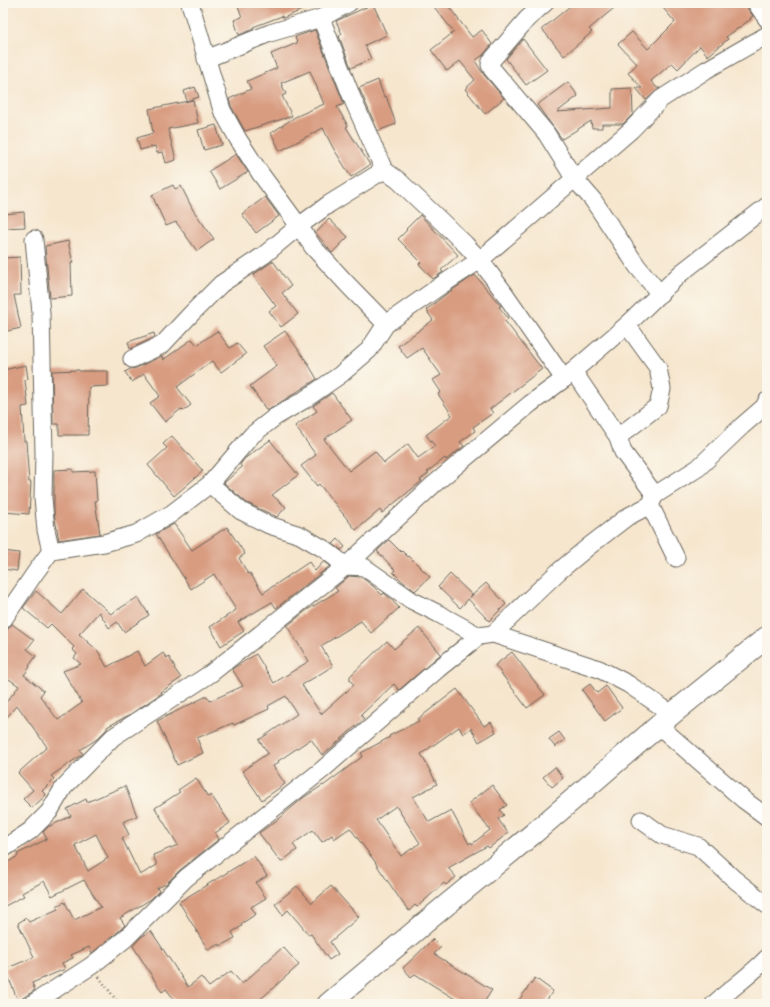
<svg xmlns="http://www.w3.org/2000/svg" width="770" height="1007" viewBox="0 0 770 1007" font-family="'Shantell Sans',sans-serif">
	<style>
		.building { fill: #d89c81; fill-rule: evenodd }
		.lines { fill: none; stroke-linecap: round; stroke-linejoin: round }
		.minor-casing { stroke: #68635a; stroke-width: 19 }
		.major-casing { stroke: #68635a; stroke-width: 23 }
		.path { stroke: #68635a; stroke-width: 2.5; stroke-dasharray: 1 3; stroke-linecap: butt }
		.minor { stroke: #fff; stroke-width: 17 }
		.major { stroke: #fff; stroke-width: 21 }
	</style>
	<rect width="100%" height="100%" fill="#fbf7ec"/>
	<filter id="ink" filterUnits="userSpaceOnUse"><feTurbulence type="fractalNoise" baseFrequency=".025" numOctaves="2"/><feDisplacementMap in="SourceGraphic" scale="8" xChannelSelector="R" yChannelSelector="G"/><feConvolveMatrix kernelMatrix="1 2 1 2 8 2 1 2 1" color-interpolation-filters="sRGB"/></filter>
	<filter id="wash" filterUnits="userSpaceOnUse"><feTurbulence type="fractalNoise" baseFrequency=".012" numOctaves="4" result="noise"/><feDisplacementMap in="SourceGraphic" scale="16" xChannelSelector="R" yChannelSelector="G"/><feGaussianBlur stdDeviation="0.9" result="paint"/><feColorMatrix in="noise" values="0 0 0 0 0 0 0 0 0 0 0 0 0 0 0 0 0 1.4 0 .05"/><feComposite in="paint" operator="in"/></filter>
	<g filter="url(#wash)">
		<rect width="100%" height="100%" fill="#f6e6ce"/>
		<g id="blocks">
			<g class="building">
				<polygon points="237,3 319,3 283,18 282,16 253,27 254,29 239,35 234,20 242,17"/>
				<polygon points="431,3 446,3 472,37 482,30 492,44 483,55 475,61 484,75 504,98 485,114 465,89 475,80 460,61 447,71 431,50 454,32"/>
				<polygon points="574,3 620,3 589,29 592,32 564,56 542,29"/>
				<polygon points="669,3 746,3 748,9 753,16 750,18 751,19 726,37 728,39 708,56 700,46 678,69 672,63 651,81 657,88 660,88 646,100 636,88 642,88 628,73 637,64 618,44 632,32 648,49 675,22 663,8"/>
				<polygon points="373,4 387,35 365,45 371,59 351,68 339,36 342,34 336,21"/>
				<polygon points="315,30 344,104 337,107 348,126 346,127 370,165 351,177 332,146 323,128 280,151 271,133 295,117 324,104 310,71 281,83 286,94 282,96 292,116 245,131 231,106 229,99 251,89 247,81 277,68 271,54 297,43 295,37"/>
				<polygon points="523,39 547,70 526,85 506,59"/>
				<polygon points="378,80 384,97 386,96 396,124 378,131 359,88"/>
				<polygon points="568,82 578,96 557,112 612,108 612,89 632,88 633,114 623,124 602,124 602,128 592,128 591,121 562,139 537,105"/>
				<polygon points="195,87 199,97 187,101 184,91"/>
				<polygon points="193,100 198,123 168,129 176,160 166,163 163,152 157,153 155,146 140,150 137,138 153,133 149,109"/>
				<polygon points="216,125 222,145 204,150 198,130"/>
				<polygon points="236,154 248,172 220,189 209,171"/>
				<polygon points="173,185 175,189 181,186 193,210 214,239 197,251 176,222 166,226 152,195"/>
				<polygon points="265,197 279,216 256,233 242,214"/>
				<polygon points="24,212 25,227 5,228 4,214"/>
				<polygon points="420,215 458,255 441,270 443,272 433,279 419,264 421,262 398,239 407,230 406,229"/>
				<polygon points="329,219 348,237 332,253 316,233"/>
				<polygon points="68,241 73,263 71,263 72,296 50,298 45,246"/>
				<polygon points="20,257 21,295 14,295 21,328 3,332 3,258"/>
				<polygon points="273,261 291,286 282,293 298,314 281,327 269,311 276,306 253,275"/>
				<polygon points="475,275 501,306 499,307 508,318 505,321 542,369 490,409 493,413 473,427 475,431 460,442 464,446 446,460 445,458 427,472 429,473 420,480 422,481 382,513 380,510 356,530 319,484 317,486 301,466 316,455 295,426 317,411 313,406 332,393 352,420 324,439 349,471 375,451 384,463 408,444 418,458 435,446 426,435 452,415 438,394 441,392 433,380 441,375 422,348 407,358 398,346 433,320 426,310 449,292"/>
				<polygon points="217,331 230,348 237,343 246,354 221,372 212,361 177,387 191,405 183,411 181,409 165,422 150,403 160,396 144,374 132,382 125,372 130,369 136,368 162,356 163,360 192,339 197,345"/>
				<polygon points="285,331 307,362 317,379 267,411 250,386 277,366 263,346"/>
				<polygon points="154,333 155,337 130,349 128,342"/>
				<polygon points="26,365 28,379 25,380 28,406 22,407 24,441 26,441 29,482 31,482 29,514 3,512 4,471 3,471 3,370"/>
				<polygon points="79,370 79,371 108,371 108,386 89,387 88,435 59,435 59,424 53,424 52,371"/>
				<polygon points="172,436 203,471 174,496 148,465 167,448 163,444"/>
				<polygon points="270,440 298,475 272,495 286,507 277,517 247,503 224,483 242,467 240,465 244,459"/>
				<polygon points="73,469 73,472 95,471 97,501 95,501 100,534 59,540 54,513 54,470"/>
				<polygon points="174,524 192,550 227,527 245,554 239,558 248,574 250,573 263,593 309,562 315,571 324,561 330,566 276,608 272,602 238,622 244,631 221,646 210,627 236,610 214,574 191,589 156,534"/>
				<polygon points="338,539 345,547 341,550 333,544"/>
				<polygon points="389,540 401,552 402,551 408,557 409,556 430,577 415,591 402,581 393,572 395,570 377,551"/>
				<polygon points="3,551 19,553 17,571 3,569"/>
				<polygon points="450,574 472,595 460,608 438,587"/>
				<polygon points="349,576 361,577 373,586 382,595 384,593 390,598 399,608 371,633 361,621 321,646 333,666 302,685 321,714 354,685 350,680 350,676 387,641 394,649 419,628 441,654 399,690 394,684 361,715 364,719 330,749 322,755 311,739 278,761 279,762 273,766 285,784 262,800 242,771 268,753 259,740 297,714 286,696 268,706 269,709 234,725 233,723 197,738 203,753 177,765 157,721 207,696 210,701 243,686 232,669 256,654 274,683 309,661 287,626 307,610 338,591 335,588"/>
				<polygon points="486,583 506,604 489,621 468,599"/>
				<polygon points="83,589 111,614 138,597 149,615 124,632 117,622 109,628 99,612 83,630 79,634 98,651 107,667 137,651 145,666 163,653 167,658 169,657 175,667 174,668 181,678 161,692 162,693 129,715 107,727 107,729 97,739 80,750 83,754 51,776 54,779 42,791 46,795 32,808 23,799 33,790 18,773 47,747 17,705 3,722 3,706 19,686 3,675 3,635 12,624 34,640 27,649 36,656 29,666 30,667 24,675 44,691 40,696 58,720 82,703 63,671 81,664 74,658 77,654 72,649 74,647 51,624 47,628 23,608 36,591 62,614"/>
				<polygon points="512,652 545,695 527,708 495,665"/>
				<polygon points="590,684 597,693 606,686 622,708 605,721 582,690"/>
				<path d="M457,689L484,726L491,722L496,732L479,742L471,728L463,734L459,727L421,754L437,784L413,797L429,822L451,810L469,844L471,842L472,844L490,830L469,803L492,785L507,805L500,810L504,815L498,819L508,833L489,848L487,846L448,868L456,877L446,885L444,883L417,907L415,905L409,911L402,902L376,864V863L350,828L334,839L332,835L322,842L313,830L293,844L297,850L281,862L259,833L284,815V814L303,798L323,785V786L363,756L361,753L390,737L389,736L419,721L418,719ZM396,806L420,843L401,856L376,820Z"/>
				<polygon points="559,732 565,740 555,747 549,739"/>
				<polygon points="555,767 563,778 552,787 543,777"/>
				<path d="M196,778L208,797L211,795L230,823L215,833L219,839L180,870L166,884L157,888L159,891L151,899L120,918L125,925L118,932L92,953L89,947L71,955L73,958L62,963L65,969L32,983L35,990L18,1001L5,969L34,957L18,923L26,918L29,922L58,909L56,906L65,902L74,920L101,907L84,880L52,896L44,881L22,893L24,896L3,907V865L18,856L17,854L47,839L43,832L48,827L71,816L67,809L86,799L87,802L125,786L137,816L123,822L129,835L122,838L140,875L157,865L153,855L178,845L155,808L180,792L178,790ZM96,834L108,858L88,871L75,845Z"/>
				<polygon points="254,856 267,876 256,883 266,898 251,907 256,914 241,924 242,926 232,932 235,938 220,946 219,944 208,950 179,902"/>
				<polygon points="297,886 312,903 331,886 359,917 330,942 338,954 329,960 311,934 309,935 288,910 283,915 275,904"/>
				<polygon points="151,931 188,987 201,977 209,987 231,971 242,984 283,947 299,965 255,1004 178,1004 166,989 162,992 133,946 141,937"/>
				<polygon points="433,939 441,947 434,954 492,990 483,1004 463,1004 415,974 411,977 403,968"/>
				<polygon points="535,978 553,991 544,1004 516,1004"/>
			</g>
		</g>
	</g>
	<g filter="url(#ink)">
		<use href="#blocks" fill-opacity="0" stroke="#68635a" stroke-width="1"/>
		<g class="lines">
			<g class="minor-casing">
				<g id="minor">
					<polyline points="190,3 222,110 238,139 260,173 299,226 313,247 348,285 386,324"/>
					<polyline points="545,3 527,19 491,61 490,65 492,69 546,133 574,178 593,200 637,266 660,294"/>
					<polyline points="756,3 767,19"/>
					<polyline points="321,18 353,100 384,170 398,180 465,244 480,260 505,294 564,379"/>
					<polyline points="206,59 270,33 321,18 349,3"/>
					<polyline points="34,239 41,313 44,454 43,498 46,530 51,551"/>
					<polyline points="132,359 162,345 191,314 221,284 264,255 299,226 329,204 384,170"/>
					<polyline points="573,371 618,437 623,452 655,495"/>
					<polyline points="618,437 658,406 662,389 658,368 627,325"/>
					<polyline points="210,484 241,511 269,525 300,535 324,549 346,566 364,567 411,600 439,614 479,636 493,634 599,669 628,684 672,714"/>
					<polyline points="650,505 676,558"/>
					<polyline points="3,620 35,573 51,551 104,543 136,534 171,514 210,484 252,435 275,417 304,400 340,375 369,350 386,324 443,284 480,260 631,130 661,99 706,70 767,35"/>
					<polyline points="493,634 558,572 588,547 627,517 650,505 655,495 698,468 742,426 764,407 767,401"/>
					<polyline points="659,726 744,800 767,817"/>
					<polyline points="641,820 662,835 698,846 734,879 767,905"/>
					<polyline points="3,849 30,831 49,812 64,787 113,737 210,674 346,566 433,485 530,404 564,379 627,325 681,273 767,206"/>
					<polyline points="32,1004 91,966 125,939 186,878 322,770 438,669 479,636"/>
					<path d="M714,1004C731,988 751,975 767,958"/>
				</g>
			</g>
			<g class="major-casing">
				<polyline id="major" points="328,1004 433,916 534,833 672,714 767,637"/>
			</g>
			<polyline class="path" points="99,977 119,1004"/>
			<use href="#minor" class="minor"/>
			<use href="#major" class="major"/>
		</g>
	</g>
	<rect width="770" height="1007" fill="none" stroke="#fbf7ec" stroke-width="16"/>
</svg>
